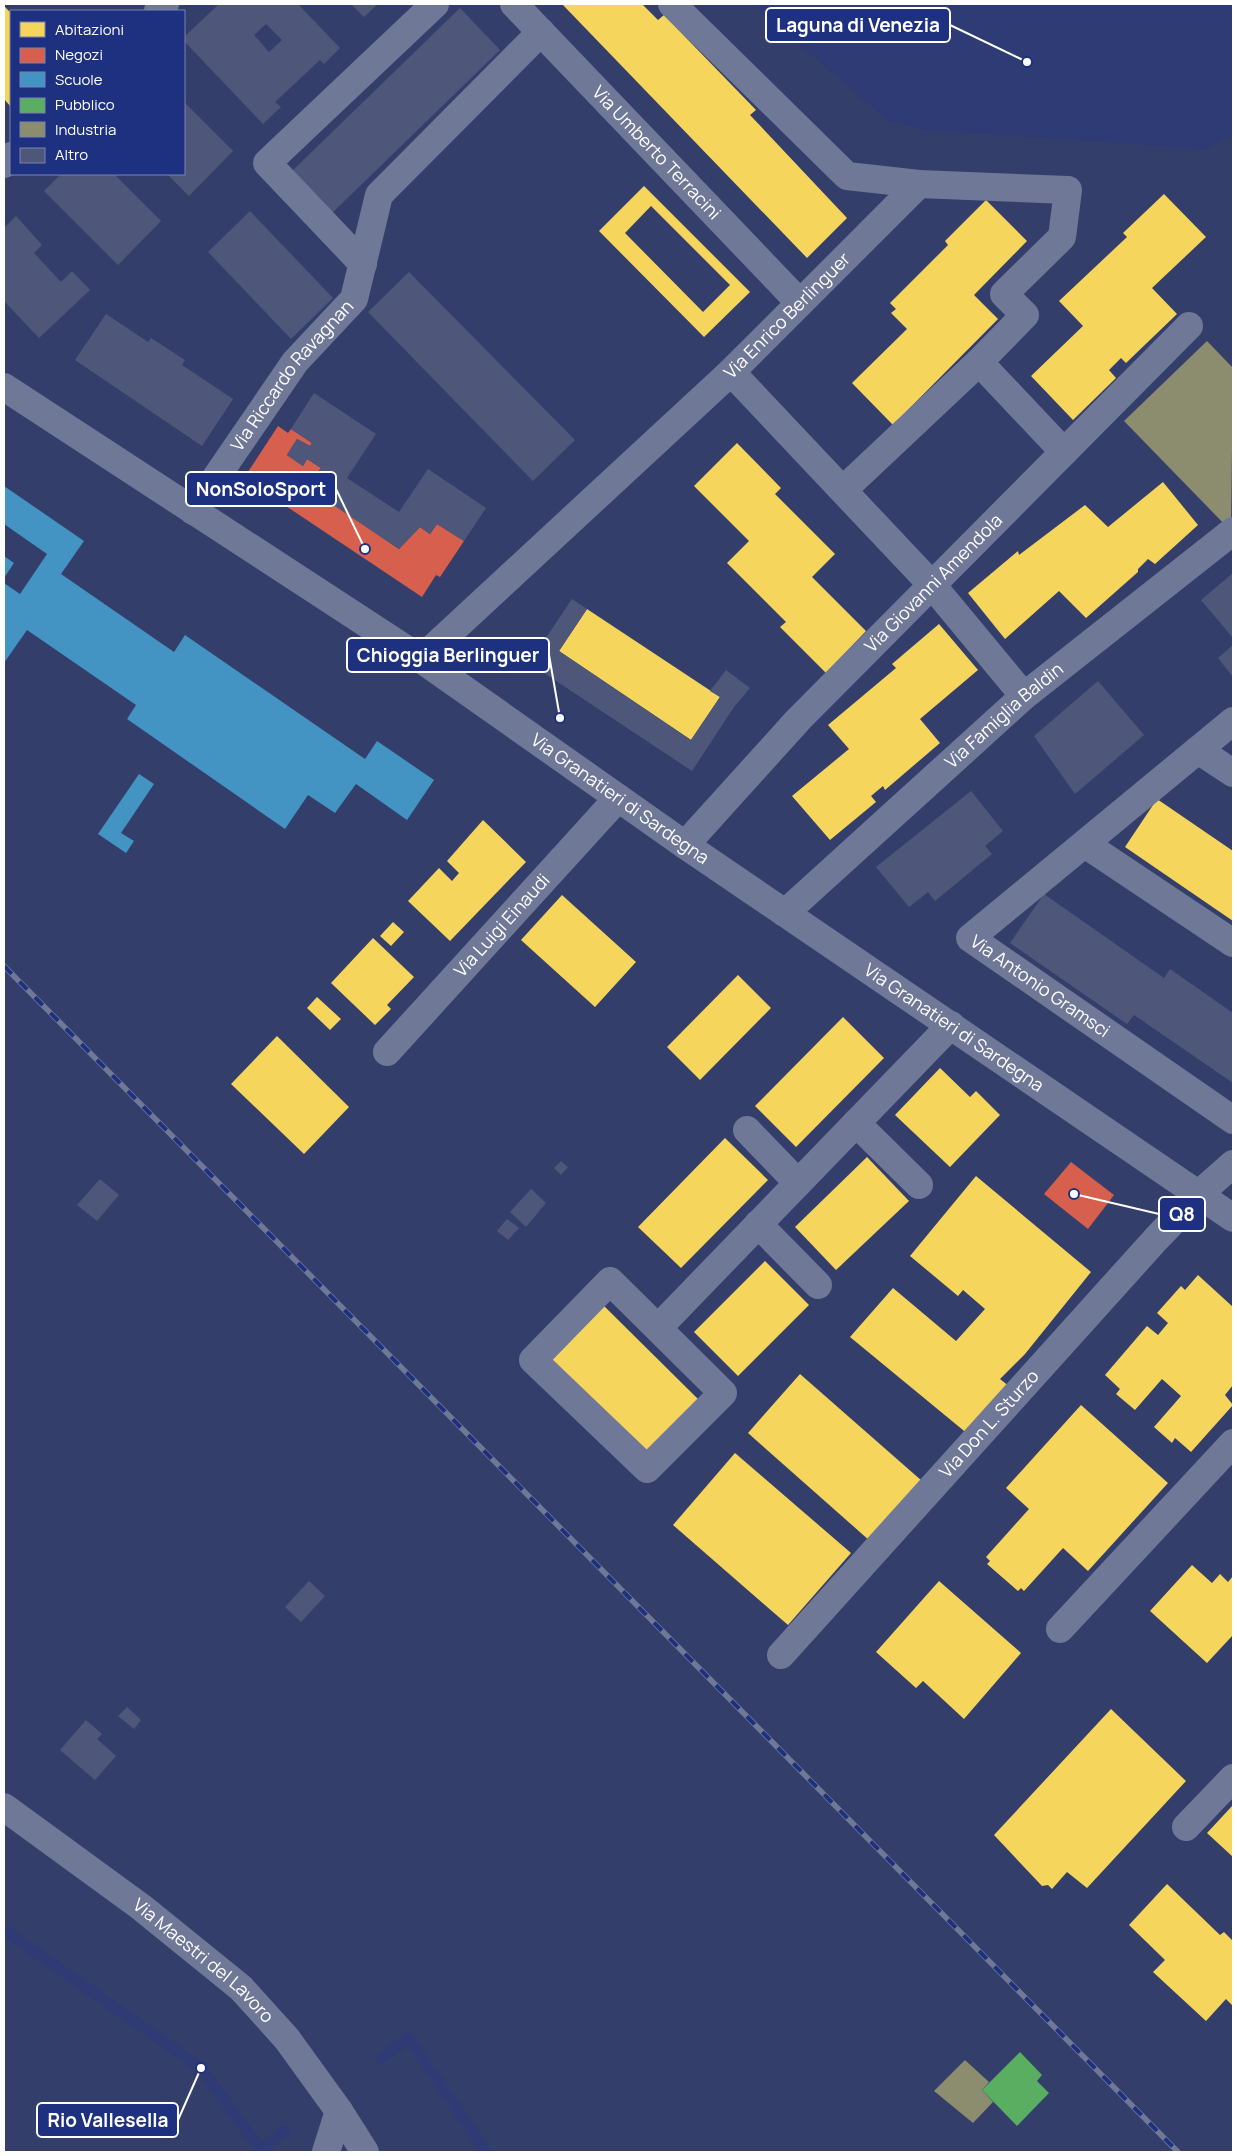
<svg xmlns="http://www.w3.org/2000/svg" width="1237" height="2156" viewBox="0 0 1237 2156" font-family="Manrope,sans-serif">
	<style>
		.water { fill: #2e3b75 }
		.homes { fill: #f6d55c; fill-rule: evenodd }
		.shops { fill: #d6604d }
		.schools { fill: #4393c3 }
		.public { fill: #5aae61 }
		.industry { fill: #8c8c6e }
		.lines { fill: none; stroke-linecap: round; stroke-linejoin: round }
		.stream { stroke: #2e3b75; stroke-width: 11 }
		.building { fill: #4e577a; fill-rule: evenodd }
		.minor { stroke: #707898; stroke-width: 28 }
		.rail-casing { stroke: #707898; stroke-width: 5.5 }
		.rail { stroke: #1e3180; stroke-width: 4; stroke-dasharray: 11; stroke-linecap: butt }
		.labels { text-anchor: middle; stroke-width: 5; stroke-linejoin: round; paint-order: stroke }
		.street-label { font-size: 18px; fill: #fff; stroke: #1e3180 }
		.leader { fill: none; stroke: #fff; stroke-width: 2 }
		.callout-dot { fill: #fff; stroke: #1e3180; stroke-width: 2 }
		.callout { fill: #1e3180; stroke: #fff; stroke-width: 2 }
		.callout-label { font-size: 19px; text-anchor: middle; font-weight: bold; fill: #fff }
	</style>
	<rect width="100%" height="100%" fill="#343e6a"/>
	<polygon class="water" points="752,4 1233,4 1233,137 1227,137 1206,149 927,130 889,121"/>
	<g class="homes">
		<polygon points="562,4 642,4 658,20 664,15 756,110 750,115 847,218 807,258"/>
		<polygon points="4,6 11,13 11,107 4,99"/>
		<path d="M644,186L750,292L704,337L599,231ZM651,206L730,285L703,312L625,233Z"/>
		<polygon points="1164,194 1206,237 1152,288 1177,314 1126,363 1121,358 1109,370 1116,378 1073,420 1031,376 1083,326 1059,301 1127,237 1123,233"/>
		<polygon points="986,200 1027,241 974,295 998,319 893,425 852,383 907,329 891,313 896,309 890,303 948,245 945,241"/>
		<polygon points="737,443 781,488 775,494 835,554 812,577 866,631 826,673 780,627 786,622 727,563 749,541 694,486"/>
		<polygon points="1163,482 1198,525 1155,564 1148,559 1138,569 1138,572 1086,618 1059,591 1005,639 968,593 1018,551 1019,555 1085,505 1108,527"/>
		<polygon points="587,609 720,697 691,740 559,651"/>
		<polygon points="939,624 978,670 920,719 940,743 885,790 883,786 871,796 876,802 830,840 792,796 849,749 828,725 896,668 892,664"/>
		<polygon points="1157,799 1233,851 1233,921 1125,847"/>
		<polygon points="483,820 526,862 450,941 408,901 439,868 452,881 459,873 447,861"/>
		<polygon points="562,895 636,962 595,1007 521,940"/>
		<polygon points="393,922 404,932 391,946 380,936"/>
		<polygon points="373,938 414,977 387,1005 391,1009 375,1025 331,983"/>
		<polygon points="738,975 771,1008 700,1080 667,1047"/>
		<polygon points="317,997 341,1019 330,1030 307,1008"/>
		<polygon points="843,1017 884,1058 796,1147 755,1106"/>
		<polygon points="277,1036 349,1107 304,1154 231,1084"/>
		<polygon points="940,1068 970,1097 976,1091 1000,1115 950,1167 895,1115"/>
		<polygon points="725,1138 768,1180 681,1268 638,1227"/>
		<polygon points="867,1157 909,1201 836,1270 795,1227"/>
		<polygon points="976,1176 1091,1272 1025,1354 1000,1379 1010,1387 969,1435 850,1337 893,1288 956,1341 985,1309 963,1290 958,1296 910,1256"/>
		<polygon points="765,1261 809,1305 738,1376 694,1332"/>
		<polygon points="1198,1275 1233,1307 1233,1385 1225,1395 1233,1405 1191,1452 1175,1438 1172,1443 1154,1427 1181,1396 1162,1379 1135,1410 1116,1394 1120,1389 1105,1375 1147,1326 1158,1335 1168,1323 1157,1313 1181,1286 1185,1290"/>
		<polygon points="602,1304 699,1400 648,1457 548,1361"/>
		<polygon points="800,1374 922,1481 870,1541 748,1433"/>
		<polygon points="1081,1405 1168,1483 1088,1571 1063,1548 1024,1591 1021,1588 1018,1591 987,1564 990,1561 986,1557 1029,1509 1006,1488"/>
		<polygon points="735,1453 851,1553 788,1625 673,1525"/>
		<polygon points="1192,1565 1212,1583 1220,1574 1228,1582 1233,1576 1233,1635 1207,1663 1150,1611"/>
		<polygon points="939,1581 1021,1653 964,1719 923,1681 916,1688 876,1652"/>
		<polygon points="1111,1709 1186,1781 1087,1888 1067,1872 1052,1889 1048,1885 1042,1886 994,1835"/>
		<polygon points="1233,1805 1233,1857 1207,1833"/>
		<polygon points="1167,1884 1220,1935 1224,1932 1233,1941 1233,2006 1226,1999 1206,2021 1153,1972 1165,1960 1129,1925"/>
	</g>
	<g class="shops">
		<polygon points="278,426 288,433 291,429 312,443 310,446 297,439 287,455 303,466 307,459 321,468 307,487 399,549 420,527 430,534 437,524 464,541 440,577 436,575 422,597 244,478"/>
		<polygon points="1071,1162 1114,1195 1088,1229 1044,1194"/>
	</g>
	<g class="schools">
		<polygon points="4,486 84,541 61,574 174,652 185,635 365,759 377,741 434,780 407,820 356,784 335,813 308,795 285,829 127,719 136,705 27,630 4,663 4,583 20,594 47,554 4,524"/>
		<polygon points="4,556 14,563 4,578"/>
		<polygon points="139,774 154,784 121,833 134,841 126,853 98,834"/>
	</g>
	<polygon class="public" points="1020,2052 1042,2075 1037,2081 1049,2093 1017,2126 982,2090"/>
	<g class="industry">
		<polygon points="1207,341 1233,368 1231,531 1124,421"/>
		<polygon points="965,2060 989,2082 982,2090 993,2102 973,2123 934,2091"/>
	</g>
	<g class="lines">
		<g class="stream">
			<polyline points="4,1930 201,2068 260,2149 285,2131"/>
			<polyline points="381,2058 409,2038 486,2152"/>
		</g>
	</g>
	<g class="building">
		<path d="M219,4H298L340,48L324,64L320,60L275,102L281,107L263,124L184,41V37ZM266,24L282,40L269,52L254,35Z"/>
		<polygon points="351,4 378,4 364,17"/>
		<polygon points="460,8 500,50 330,215 289,174"/>
		<polygon points="184,102 233,151 189,196 167,174 184,174"/>
		<polygon points="61,174 114,174 161,221 118,265 44,191"/>
		<polygon points="250,211 333,298 291,339 208,252"/>
		<polygon points="16,216 42,245 34,253 61,282 72,271 90,290 39,338 4,301 4,228"/>
		<polygon points="409,272 575,440 533,481 368,312"/>
		<polygon points="106,314 148,342 151,338 185,360 182,365 233,399 202,446 75,360"/>
		<polygon points="314,393 376,434 347,478 399,512 428,469 486,508 464,541 437,524 430,534 420,527 399,549 307,487 321,468 307,459 303,466 287,455 297,439 310,446 312,443 291,429"/>
		<polygon points="1233,573 1233,638 1201,600"/>
		<polygon points="572,599 587,609 559,651 691,740 720,697 710,691 726,670 750,688 734,707 692,771 529,663"/>
		<polygon points="1233,645 1233,677 1218,658"/>
		<polygon points="1098,681 1144,735 1075,794 1034,736"/>
		<polygon points="971,791 1003,831 985,846 992,854 935,901 928,892 909,907 876,867"/>
		<polygon points="1044,894 1164,978 1170,969 1233,1013 1233,1083 1134,1015 1127,1024 1010,943"/>
		<polygon points="561,1161 568,1167 561,1175 554,1168"/>
		<polygon points="100,1179 119,1195 97,1221 77,1205"/>
		<polygon points="531,1189 546,1203 526,1227 510,1212"/>
		<polygon points="507,1219 519,1228 508,1240 497,1231"/>
		<polygon points="309,1581 325,1596 301,1622 285,1607"/>
		<polygon points="127,1707 141,1720 134,1729 118,1716"/>
		<polygon points="86,1720 102,1734 97,1739 116,1756 95,1780 60,1750"/>
	</g>
	<g class="lines">
		<g class="minor">
			<path id="s1" d="M514,4L800,303"/>
			<polyline points="158,11 165,4"/>
			<polyline points="4,164 11,156"/>
			<polyline points="919,184 1068,190 1062,237 1004,294 1025,315 979,362 1064,452"/>
			<polyline points="363,264 267,163 435,4"/>
			<polyline points="731,372 932,585 1024,696"/>
			<path id="s2" d="M4,387L421,659L685,845L1233,1218"/>
			<polyline points="843,490 979,362"/>
			<path id="s3" d="M193,511L295,362L354,299L379,195L541,32"/>
			<path id="s4" d="M421,659L731,372L919,184L847,176L672,4"/>
			<path id="s5" d="M1233,721L970,938L1233,1120"/>
			<polyline points="1198,750 1233,773"/>
			<polyline points="1085,844 1233,943"/>
			<path id="s6" d="M685,845L798,720L1189,326"/>
			<path id="s7" d="M785,913L1024,696L1233,531"/>
			<path id="s8" d="M387,1052L618,798"/>
			<polyline points="856,1123 919,1185"/>
			<polyline points="747,1130 798,1183"/>
			<polyline points="758,1224 818,1285"/>
			<polygon points="610,1281 723,1393 647,1469 533,1360"/>
			<polyline points="659,1327 951,1025"/>
			<polyline points="1060,1629 1233,1443"/>
			<path id="s9" d="M781,1655L1156,1239L1200,1193L1233,1164"/>
			<path id="s10" d="M4,1807L141,1907L241,1988L287,2039L339,2111L365,2152"/>
			<polyline points="1186,1827 1233,1778"/>
			<polyline points="326,2152 339,2111"/>
		</g>
		<g class="rail-casing">
			<polyline id="rail" points="4,966 1178,2152"/>
		</g>
		<use href="#rail" class="rail"/>
	</g>
	<g class="labels">
		<g class="street-label">
			<text dy="6" stroke="none"><textPath href="#s1" startOffset="206">Via Umberto Terracini</textPath></text>
			<text dy="6" stroke="none"><textPath href="#s4" startOffset="502">Via Enrico Berlinguer</textPath></text>
			<text dy="6" stroke="none"><textPath href="#s3" startOffset="168">Via Riccardo Ravagnan</textPath></text>
			<text dy="6" stroke="none"><textPath href="#s6" startOffset="361">Via Giovanni Amendola</textPath></text>
			<text dy="6" stroke="none"><textPath href="#s7" startOffset="295">Via Famiglia Baldin</textPath></text>
			<text dy="6" stroke="none"><textPath href="#s2" startOffset="741">Via Granatieri di Sardegna</textPath></text>
			<text dy="6" stroke="none"><textPath href="#s8" startOffset="171">Via Luigi Einaudi</textPath></text>
			<text dy="6" stroke="none"><textPath href="#s5" startOffset="426">Via Antonio Gramsci</textPath></text>
			<text dy="6" stroke="none"><textPath href="#s2" startOffset="1146">Via Granatieri di Sardegna</textPath></text>
			<text dy="6" stroke="none"><textPath href="#s9" startOffset="311">Via Don L. Sturzo</textPath></text>
			<text dy="6" stroke="none"><textPath href="#s10" startOffset="252">Via Maestri del Lavoro</textPath></text>
		</g>
	</g>
	<path class="leader" d="M1027 62L950 25M365 549L336 489M560 718L549 655M1074 1194L1159 1214M201 2068L178 2120"/>
	<g class="callout-dot">
		<circle cx="1027" cy="62" r="5"/>
		<circle cx="365" cy="549" r="5"/>
		<circle cx="560" cy="718" r="5"/>
		<circle cx="1074" cy="1194" r="5"/>
		<circle cx="201" cy="2068" r="5"/>
	</g>
	<g class="callout">
		<rect x="766" y="8" width="184" height="34" rx="5"/>
		<rect x="186" y="472" width="150" height="34" rx="5"/>
		<rect x="347" y="638" width="202" height="34" rx="5"/>
		<rect x="1159" y="1197" width="46" height="34" rx="5"/>
		<rect x="37" y="2103" width="141" height="34" rx="5"/>
	</g>
	<g class="callout-label">
		<text x="858" y="32">Laguna di Venezia</text>
		<text x="261" y="496">NonSoloSport</text>
		<text x="448" y="662">Chioggia Berlinguer</text>
		<text x="1182" y="1221">Q8</text>
		<text x="108" y="2127">Rio Vallesella</text>
	</g>
	<rect width="1237" height="2156" fill="none" stroke="#ffffff" stroke-width="10"/>
	<rect x="10" y="10" width="175" height="165" fill="#1e3180" stroke="#7883b3"/>
	<rect x="20" y="22" width="25" height="15" fill="#f6d55c" stroke="#7883b3"/>
	<text x="55" y="35" font-size="15" fill="#ffffff">Abitazioni</text>
	<rect x="20" y="48" width="25" height="15" fill="#d6604d" stroke="#7883b3"/>
	<text x="55" y="60" font-size="15" fill="#ffffff">Negozi</text>
	<rect x="20" y="72" width="25" height="15" fill="#4393c3" stroke="#7883b3"/>
	<text x="55" y="85" font-size="15" fill="#ffffff">Scuole</text>
	<rect x="20" y="98" width="25" height="15" fill="#5aae61" stroke="#7883b3"/>
	<text x="55" y="110" font-size="15" fill="#ffffff">Pubblico</text>
	<rect x="20" y="122" width="25" height="15" fill="#8c8c6e" stroke="#7883b3"/>
	<text x="55" y="135" font-size="15" fill="#ffffff">Industria</text>
	<rect x="20" y="148" width="25" height="15" fill="#4e577a" stroke="#7883b3"/>
	<text x="55" y="160" font-size="15" fill="#ffffff">Altro</text>
</svg>
